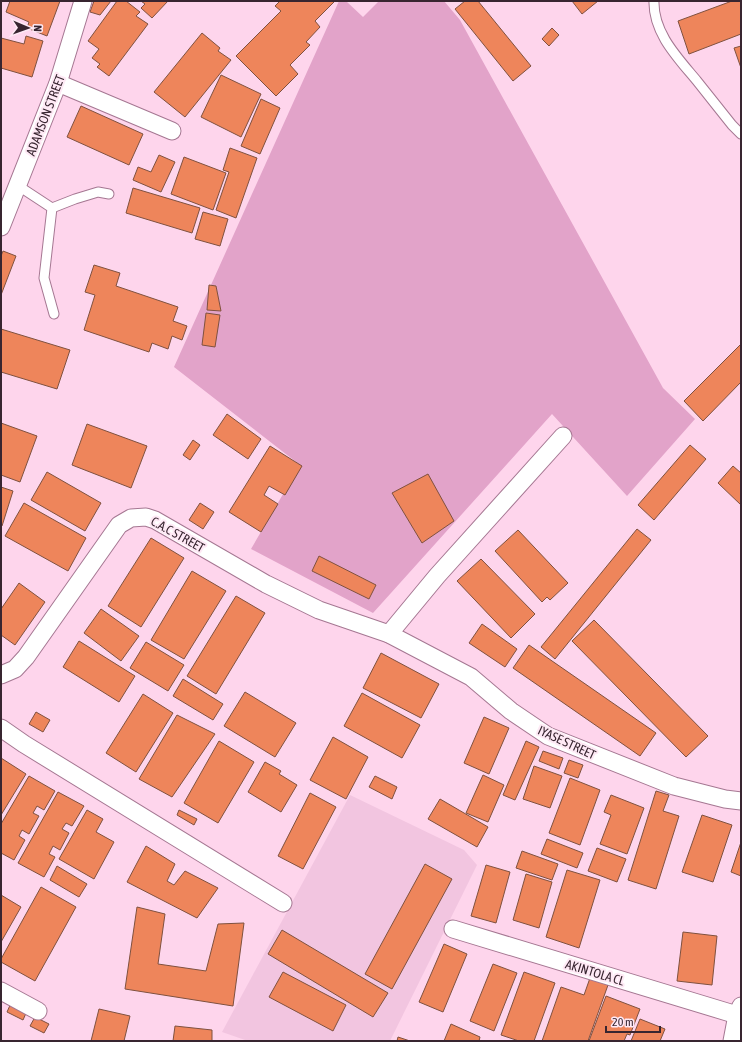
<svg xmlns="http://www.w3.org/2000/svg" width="742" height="1042" viewBox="0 0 742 1042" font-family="'Asap Condensed',sans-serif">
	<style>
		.built { fill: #f2c5e0 }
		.green { fill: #e2a3c9 }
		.building { fill: #ee855b; stroke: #7f513f }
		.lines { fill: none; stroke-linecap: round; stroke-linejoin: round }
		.service-casing { stroke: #a57792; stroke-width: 11 }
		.minor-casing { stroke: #a57792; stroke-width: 19 }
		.service { stroke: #fff; stroke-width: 9 }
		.minor { stroke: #fff; stroke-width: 17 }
		.labels { text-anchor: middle; stroke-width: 4; stroke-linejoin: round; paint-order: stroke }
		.street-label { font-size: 13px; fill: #382530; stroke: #fee9f5 }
	</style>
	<rect width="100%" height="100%" fill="#fed5ec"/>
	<polygon class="built" points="350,795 464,850 477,865 390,1041 248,1041 222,1032"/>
	<polygon class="green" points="339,1 346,1 363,17 379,1 444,1 460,20 663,388 695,419 627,496 552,414 373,613 251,549 300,465 174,367"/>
	<g class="building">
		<polygon points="10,1 60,1 47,36 27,28 29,22 6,12"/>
		<polygon points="94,1 111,1 100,15 90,12"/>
		<polygon points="117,1 126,1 140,12 136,16 148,24 109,76 97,67 100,64 92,58 99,49 88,41"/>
		<polygon points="141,1 168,1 152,18 141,8 145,4"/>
		<polygon points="280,1 335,1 315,21 320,27 306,42 310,45 290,65 298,74 276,96 236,56 281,11 275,6"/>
		<polygon points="465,1 478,1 531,66 513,81 455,9"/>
		<polygon points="572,1 598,1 582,14"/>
		<polygon points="732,1 741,1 741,34 689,54 678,21"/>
		<polygon points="552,28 559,35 549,46 542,39"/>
		<polygon points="202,33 220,48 218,51 231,60 185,117 154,92"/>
		<polygon points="26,36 43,41 32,77 1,68 1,38 24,44"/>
		<polygon points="741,46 741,68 734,48"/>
		<polygon points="221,75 261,94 241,137 201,117"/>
		<polygon points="261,99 280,108 260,154 241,146"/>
		<polygon points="81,106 143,134 129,165 67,137"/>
		<polygon points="230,148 257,158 236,218 216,210 229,172 223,170"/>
		<polygon points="159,155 175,162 161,192 133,180 138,167 151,172"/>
		<polygon points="184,157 226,173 213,210 171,194"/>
		<polygon points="133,188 200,208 192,233 126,213"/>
		<polygon points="203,212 228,219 220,246 195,239"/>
		<polygon points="3,251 16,256 1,295 1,256"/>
		<polygon points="94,265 120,273 116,286 178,307 173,321 187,326 182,340 172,336 168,349 152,343 149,352 84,330 95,295 85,292"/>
		<polygon points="209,285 216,286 221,311 207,310"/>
		<polygon points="206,313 220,315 215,347 202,345"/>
		<polygon points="1,329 70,350 57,389 1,372"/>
		<polygon points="741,344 741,382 703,421 684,401"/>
		<polygon points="227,414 261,439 248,459 213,435"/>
		<polygon points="1,423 37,436 20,482 1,475"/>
		<polygon points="87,424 147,446 131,488 72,465"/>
		<polygon points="193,440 200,445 190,460 183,455"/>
		<polygon points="690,445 706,459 654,520 638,505"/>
		<polygon points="270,446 302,466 285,495 269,486 264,495 278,504 261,532 229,512"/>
		<polygon points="733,466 741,473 741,505 718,483"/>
		<polygon points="47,472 101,503 85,531 31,500"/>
		<polygon points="428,474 454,521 422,543 392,493"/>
		<polygon points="1,487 13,491 2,526 1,526"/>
		<polygon points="24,503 86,538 68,571 5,536"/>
		<polygon points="200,503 214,512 203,529 189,520"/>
		<polygon points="637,529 651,540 555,659 541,647"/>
		<polygon points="518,530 568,583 550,600 547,597 542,602 495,551"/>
		<polygon points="151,538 184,558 141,627 108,606"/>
		<polygon points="319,556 376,585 369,599 312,571"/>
		<polygon points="481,559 535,614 511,638 457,581"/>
		<polygon points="192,571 226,591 184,659 151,640"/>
		<polygon points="19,583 45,602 15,645 1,635 1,609"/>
		<polygon points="236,596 265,613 216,694 187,676"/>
		<polygon points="101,609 139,636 121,661 84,633"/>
		<polygon points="594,620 708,736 686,757 572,641"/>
		<polygon points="482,624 517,649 505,667 469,643"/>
		<polygon points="79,641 135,676 119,702 63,667"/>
		<polygon points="146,642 184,665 168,691 130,668"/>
		<polygon points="529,645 656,733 640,756 513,668"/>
		<polygon points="381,653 439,684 421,718 363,688"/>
		<polygon points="183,679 223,704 213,720 173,696"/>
		<polygon points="245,692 296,723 275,757 224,726"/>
		<polygon points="362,693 420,725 402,758 344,726"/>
		<polygon points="143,694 173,713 136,772 106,753"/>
		<polygon points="36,712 50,720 43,732 29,724"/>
		<polygon points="177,715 215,734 172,797 139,779"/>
		<polygon points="484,717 509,728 489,774 464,763"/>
		<polygon points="333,737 368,757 346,799 310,780"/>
		<polygon points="219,741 254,762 218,823 184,803"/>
		<polygon points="526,741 539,747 515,800 503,795"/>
		<polygon points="543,751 563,758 559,769 539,761"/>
		<polygon points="1,758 26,774 1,815"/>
		<polygon points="569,760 583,765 578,778 564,773"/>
		<polygon points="265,762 281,771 279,774 297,785 281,812 248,792"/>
		<polygon points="534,766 562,776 550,808 523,799"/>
		<polygon points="483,775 504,785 488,822 466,813"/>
		<polygon points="29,776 55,791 44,810 37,806 33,813 39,816 29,834 22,830 19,836 25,840 14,860 1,853 1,824"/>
		<polygon points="375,776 397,787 392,799 369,787"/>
		<polygon points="570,778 600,790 580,845 549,833"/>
		<polygon points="656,791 669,795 663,811 679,816 656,889 628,880"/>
		<polygon points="58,792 84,806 72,826 66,823 62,829 69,833 60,850 53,846 49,854 55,857 44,877 18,863"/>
		<polygon points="310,793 336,807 303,869 278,856"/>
		<polygon points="611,795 644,808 627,854 600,844 611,815 604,812"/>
		<polygon points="440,799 488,827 477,847 428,819"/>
		<polygon points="87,810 103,819 96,832 114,842 94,879 59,859"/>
		<polygon points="179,810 197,819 194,825 177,815"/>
		<polygon points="702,815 732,825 713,882 682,872"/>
		<polygon points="547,839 583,853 577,868 541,854"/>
		<polygon points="741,842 741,876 731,872"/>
		<polygon points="146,846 175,864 167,881 174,885 185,871 218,888 197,918 127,882"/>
		<polygon points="597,848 626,859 617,882 588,871"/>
		<polygon points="522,851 558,864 552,880 516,868"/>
		<polygon points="425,864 452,879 392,989 365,974"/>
		<polygon points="486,865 510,872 496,923 471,916"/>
		<polygon points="57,866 87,884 79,897 50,880"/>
		<polygon points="567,870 600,880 579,948 546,937"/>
		<polygon points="526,874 552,882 539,928 513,920"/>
		<polygon points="41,887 76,907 35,981 1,962 1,959"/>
		<polygon points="1,895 21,907 1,942"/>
		<polygon points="137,907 165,914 158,964 206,971 218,924 244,923 233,1006 125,989"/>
		<polygon points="282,930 388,993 373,1017 268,954"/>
		<polygon points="683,932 717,936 712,985 677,981"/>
		<polygon points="444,944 467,954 443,1012 419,1002"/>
		<polygon points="493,964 517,973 494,1031 470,1021"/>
		<polygon points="283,972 346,1005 333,1031 269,997"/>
		<polygon points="524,972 555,983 534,1041 519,1041 501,1035"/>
		<polygon points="590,978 608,985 588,1041 542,1041 561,987 584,995"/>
		<polygon points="606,996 640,1009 630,1035 627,1034 624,1041 589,1041"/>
		<polygon points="11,1003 27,1011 23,1020 7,1012"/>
		<polygon points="99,1009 130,1016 124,1041 91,1041"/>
		<polygon points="35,1017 49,1024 44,1033 30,1026"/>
		<polygon points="640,1019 665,1029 660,1041 631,1041"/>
		<polygon points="451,1024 480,1037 479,1041 444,1041"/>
		<polygon points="175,1026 212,1030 212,1041 173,1041"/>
		<polygon points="398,1037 410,1041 397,1041"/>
	</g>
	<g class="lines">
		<g class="service-casing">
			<g id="service">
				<path d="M654,1C653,33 678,58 697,81C709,96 720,110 732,125L741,134"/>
				<polyline points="17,185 52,208 44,278 54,314"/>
				<polyline points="52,208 75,199 98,192 109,194"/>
			</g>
		</g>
		<g class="minor-casing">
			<g id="minor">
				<polyline points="58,83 172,131"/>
				<polyline points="1,227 58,83 83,1"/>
				<polyline points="389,634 437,576 563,436"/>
				<polyline points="1,675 15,669 26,657 119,525 131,518 146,517 155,520 266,584 319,610 389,634 471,677 511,711 548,736 674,786 725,799 741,801"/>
				<polyline points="1,728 24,744 283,903"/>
				<polyline points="453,929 737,1015"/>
				<polyline points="1,991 38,1011"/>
				<polyline points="732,1041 737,1015 741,1006"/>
			</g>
		</g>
		<use href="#service" class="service"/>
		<use href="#minor" class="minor"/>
	</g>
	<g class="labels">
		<g class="street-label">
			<text transform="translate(45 115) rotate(-69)" y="5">ADAMSON STREET</text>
			<text transform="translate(178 534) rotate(29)" y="5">C.A.C STREET</text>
			<text transform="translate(567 742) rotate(25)" y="5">IYASE STREET</text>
			<text transform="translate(595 972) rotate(17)" y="5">AKINTOLA CL</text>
		</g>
	</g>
	<rect width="742" height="1042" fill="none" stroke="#382530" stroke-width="4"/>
	<g transform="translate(28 28) rotate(92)" stroke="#fee9f5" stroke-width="3" paint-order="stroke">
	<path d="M0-3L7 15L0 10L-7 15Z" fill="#382530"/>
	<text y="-6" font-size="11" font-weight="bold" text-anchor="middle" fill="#382530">N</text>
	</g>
	<path d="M606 1026v6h54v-6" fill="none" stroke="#382530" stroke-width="2"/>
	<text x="612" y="1026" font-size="12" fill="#382530" stroke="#fee9f5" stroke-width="3" paint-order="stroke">20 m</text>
</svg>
